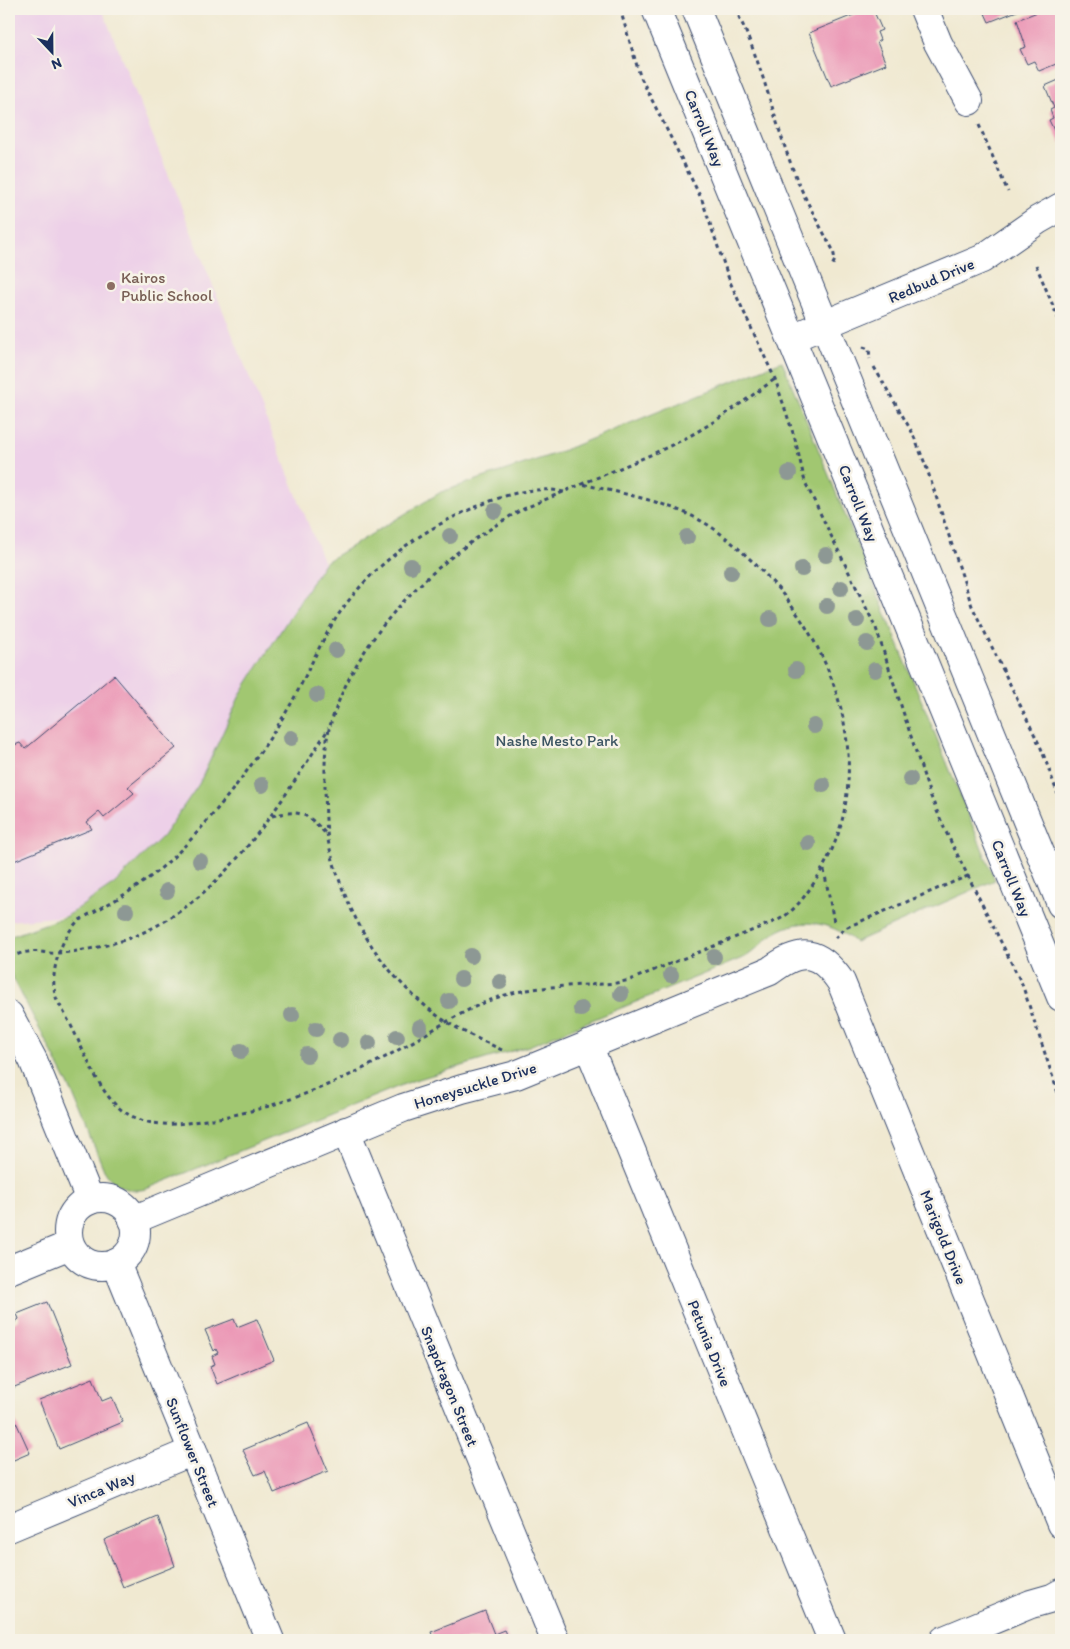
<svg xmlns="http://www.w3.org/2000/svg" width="1070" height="1649" viewBox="0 0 1070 1649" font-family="Itim,sans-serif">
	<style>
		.built { fill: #edd0e8 }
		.green { fill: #a1c771; stroke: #5e7b68 }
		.building { fill: #eb96b5 }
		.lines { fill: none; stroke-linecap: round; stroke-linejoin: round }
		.minor-casing { stroke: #3b4b6f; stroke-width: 30 }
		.tertiary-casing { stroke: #3b4b6f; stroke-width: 30 }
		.path { stroke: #3b4b6f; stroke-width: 3; stroke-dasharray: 4 4; stroke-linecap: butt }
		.minor { stroke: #fff; stroke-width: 28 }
		.tertiary { stroke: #fff; stroke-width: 28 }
		.tree { fill: #8d9894 }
		.education-dot { fill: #8d6e63; stroke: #f7f3e8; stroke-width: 2 }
		.labels { text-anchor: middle; stroke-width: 5; stroke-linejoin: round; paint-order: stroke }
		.street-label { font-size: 16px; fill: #1b2f5e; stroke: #f7f3e8 }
		.education-label { font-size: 16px; fill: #785e54; stroke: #f7f3e8; text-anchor: start }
		.park-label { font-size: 16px; fill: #3c5563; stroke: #f7f3e8 }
	</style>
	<rect width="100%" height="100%" fill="#f7f3e8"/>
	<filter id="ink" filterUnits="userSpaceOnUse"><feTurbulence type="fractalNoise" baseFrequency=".02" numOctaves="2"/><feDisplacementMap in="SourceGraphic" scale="10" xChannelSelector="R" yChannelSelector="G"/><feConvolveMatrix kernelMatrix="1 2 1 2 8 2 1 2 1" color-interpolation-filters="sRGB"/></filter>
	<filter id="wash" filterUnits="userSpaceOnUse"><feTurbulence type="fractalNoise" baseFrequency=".0096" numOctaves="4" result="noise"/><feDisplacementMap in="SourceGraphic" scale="20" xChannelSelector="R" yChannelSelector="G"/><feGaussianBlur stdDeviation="1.12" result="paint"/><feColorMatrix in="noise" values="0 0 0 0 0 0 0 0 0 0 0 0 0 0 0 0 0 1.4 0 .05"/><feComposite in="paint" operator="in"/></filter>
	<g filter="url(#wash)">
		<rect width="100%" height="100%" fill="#f0e9d1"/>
		<polygon class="built" points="9,9 102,9 324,563 241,693 199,784 163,836 114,884 67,916 9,921"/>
		<path class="green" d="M782,361L995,880L855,942C829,920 797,916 769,937C761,943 755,952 745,957L529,1046L412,1081L146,1189C128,1193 113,1186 104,1170L72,1092L9,970V937L67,916L114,884L163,836L199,784L241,693L324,563L441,492L557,453Z"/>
		<g id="blocks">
			<g class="building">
				<polygon points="868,9 871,9 875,14 882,30 877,32 880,40 877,42 886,64 831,86 809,33"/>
				<polygon points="983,9 1022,9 989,22"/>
				<polygon points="1045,9 1061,9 1061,62 1039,71 1034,61 1027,64 1020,49 1026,47 1017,20"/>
				<polygon points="1061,79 1061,142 1060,143 1049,120 1053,118 1050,110 1054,108 1045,86"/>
				<polygon points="114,675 176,748 128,787 134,793 104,818 99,812 87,822 92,829 9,863 9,747 20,743 25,749"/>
				<polygon points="47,1302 72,1364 12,1388 9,1379 9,1327 19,1319 17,1314"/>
				<polygon points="234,1319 237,1327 257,1319 274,1360 217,1384 210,1366 215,1364 212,1356 218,1353 216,1349 214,1351 205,1330"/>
				<polygon points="93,1378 102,1401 112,1397 123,1422 59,1449 39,1400"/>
				<polygon points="16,1422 30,1453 9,1462 9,1425"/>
				<polygon points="308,1423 328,1471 274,1493 265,1471 255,1475 243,1450"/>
				<polygon points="158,1517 175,1566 123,1587 104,1540"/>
				<polygon points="485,1611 494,1634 504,1630 509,1640 434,1640 431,1632"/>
			</g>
		</g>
	</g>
	<g filter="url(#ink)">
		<use href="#blocks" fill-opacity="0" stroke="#3b4b6f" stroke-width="1"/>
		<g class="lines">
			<g class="minor-casing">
				<g id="minor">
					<polyline points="924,9 938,43 969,101"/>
					<polyline points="792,338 982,259 1038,220 1061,207"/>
					<polyline points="9,1015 33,1060 90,1200"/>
					<polyline points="588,1045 832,1640"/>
					<polyline points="346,1131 555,1640"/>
					<circle cx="102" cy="1232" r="34"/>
					<path d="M133,1220L403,1108L462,1089L516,1075L770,971C801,947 819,950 841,982L1061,1524"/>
					<polyline points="116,1263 270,1640"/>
					<polyline points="9,1270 70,1245"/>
					<polyline points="9,1528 193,1451"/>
					<polyline points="944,1640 1031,1604 1052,1598 1061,1593"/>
				</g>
			</g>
			<g class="tertiary-casing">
				<g id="tertiary">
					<polyline points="656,9 1061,997"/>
					<polyline points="696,9 1061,904"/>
				</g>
			</g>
			<g class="path">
				<polyline points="620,9 640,76 702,200 730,282 775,379 795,439 805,482 876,628 929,792 945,830 1022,984 1061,1102"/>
				<path d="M735,9C764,64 774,125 798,182C808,205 821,228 833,250L835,260L831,268"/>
				<polyline points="979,125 1008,192"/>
				<polyline points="1036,265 1061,325"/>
				<polyline points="863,347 869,349 870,359"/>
				<polyline points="874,367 912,432 926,466 972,606 1041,748 1061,803"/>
				<path d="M564,492C534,485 504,495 476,507C417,531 363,572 330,628C316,652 305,678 292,702C271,739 245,775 218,808C192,840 163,871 127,893C111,903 94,911 78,921C61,938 50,970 55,994C57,1002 63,1010 67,1018C82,1044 98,1094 123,1111C150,1129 176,1125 206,1120C274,1110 340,1083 400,1049C430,1032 460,1012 493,999C533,984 574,987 616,983L630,980L778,920C804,908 832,856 840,828C868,731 823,628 752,561C737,547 722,533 705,523C667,501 624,494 582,484"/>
				<path d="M272,816C300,809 307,813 326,834"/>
				<polyline points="824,870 834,922"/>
				<polyline points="835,938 845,928 970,875"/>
				<path d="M10,957C15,956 22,952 28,952C37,950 48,954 58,953C79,952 101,947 121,941C218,910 277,808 329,728"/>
				<path d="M502,1050C477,1038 450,1027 429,1009C378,967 348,916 331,853C325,832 326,812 325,790C325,770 324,745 330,726C357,635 430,565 509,517C525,507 545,500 563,492C600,476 639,461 676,443C711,426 743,402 775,379"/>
			</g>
			<use href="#minor" class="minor"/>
			<use href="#tertiary" class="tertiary"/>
		</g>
		<g class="tree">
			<circle cx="789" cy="473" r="8"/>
			<circle cx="495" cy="511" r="8"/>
			<circle cx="450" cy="536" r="8"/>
			<circle cx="687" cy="537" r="8"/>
			<circle cx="826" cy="555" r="8"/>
			<circle cx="411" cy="566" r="8"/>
			<circle cx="802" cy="569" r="8"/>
			<circle cx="731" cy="572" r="8"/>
			<circle cx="841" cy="588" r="8"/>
			<circle cx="827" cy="606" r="8"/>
			<circle cx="770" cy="619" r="8"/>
			<circle cx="857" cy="620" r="8"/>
			<circle cx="867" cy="643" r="8"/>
			<circle cx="336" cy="650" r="8"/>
			<circle cx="796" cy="670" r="8"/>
			<circle cx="875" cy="670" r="8"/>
			<circle cx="317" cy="695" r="8"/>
			<circle cx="814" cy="726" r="8"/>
			<circle cx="291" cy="738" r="8"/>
			<circle cx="910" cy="779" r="8"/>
			<circle cx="262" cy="785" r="8"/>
			<circle cx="823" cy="785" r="8"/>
			<circle cx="808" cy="843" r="8"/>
			<circle cx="200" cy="861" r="8"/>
			<circle cx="167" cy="891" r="8"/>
			<circle cx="126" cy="911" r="8"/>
			<circle cx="471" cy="956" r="8"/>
			<circle cx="714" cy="957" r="8"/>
			<circle cx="671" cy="975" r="8"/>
			<circle cx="461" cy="979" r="8"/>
			<circle cx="500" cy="982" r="8"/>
			<circle cx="621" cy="994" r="8"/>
			<circle cx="449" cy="1001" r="8"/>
			<circle cx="581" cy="1009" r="8"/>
			<circle cx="292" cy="1015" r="8"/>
			<circle cx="420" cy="1027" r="8"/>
			<circle cx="316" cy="1029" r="8"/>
			<circle cx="397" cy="1037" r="8"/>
			<circle cx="340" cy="1040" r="8"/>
			<circle cx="369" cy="1043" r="8"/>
			<circle cx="241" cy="1051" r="8"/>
			<circle cx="307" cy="1055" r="8"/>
		</g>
	</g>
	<circle class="education-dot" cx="111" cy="286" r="5"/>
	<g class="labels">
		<g class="street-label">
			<text transform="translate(705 128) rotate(68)" y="6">Carroll Way</text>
			<text transform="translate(931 280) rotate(-23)" y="6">Redbud Drive</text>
			<text transform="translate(859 503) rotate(68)" y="6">Carroll Way</text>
			<text transform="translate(1012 878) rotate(68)" y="6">Carroll Way</text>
			<text transform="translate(475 1085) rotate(-17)" y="6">Honeysuckle Drive</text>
			<text transform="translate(944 1237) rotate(68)" y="6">Marigold Drive</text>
			<text transform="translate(710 1343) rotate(68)" y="6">Petunia Drive</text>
			<text transform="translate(450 1386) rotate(68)" y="6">Snapdragon Street</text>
			<text transform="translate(193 1452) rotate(68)" y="6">Sunflower Street</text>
			<text transform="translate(101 1489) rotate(-23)" y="6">Vinca Way</text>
		</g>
		<g class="education-label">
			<text x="121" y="283">Kairos<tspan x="121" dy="18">Public School</tspan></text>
		</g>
		<g class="park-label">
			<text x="557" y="746">Nashe Mesto Park</text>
		</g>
	</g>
	<rect width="1070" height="1649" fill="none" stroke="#f7f3e8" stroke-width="30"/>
	<g transform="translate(52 52) rotate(158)" stroke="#f7f3e8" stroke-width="4" paint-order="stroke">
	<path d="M0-4L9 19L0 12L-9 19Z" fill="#1b2f5e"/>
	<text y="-8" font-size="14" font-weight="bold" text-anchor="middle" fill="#1b2f5e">N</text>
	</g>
</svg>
